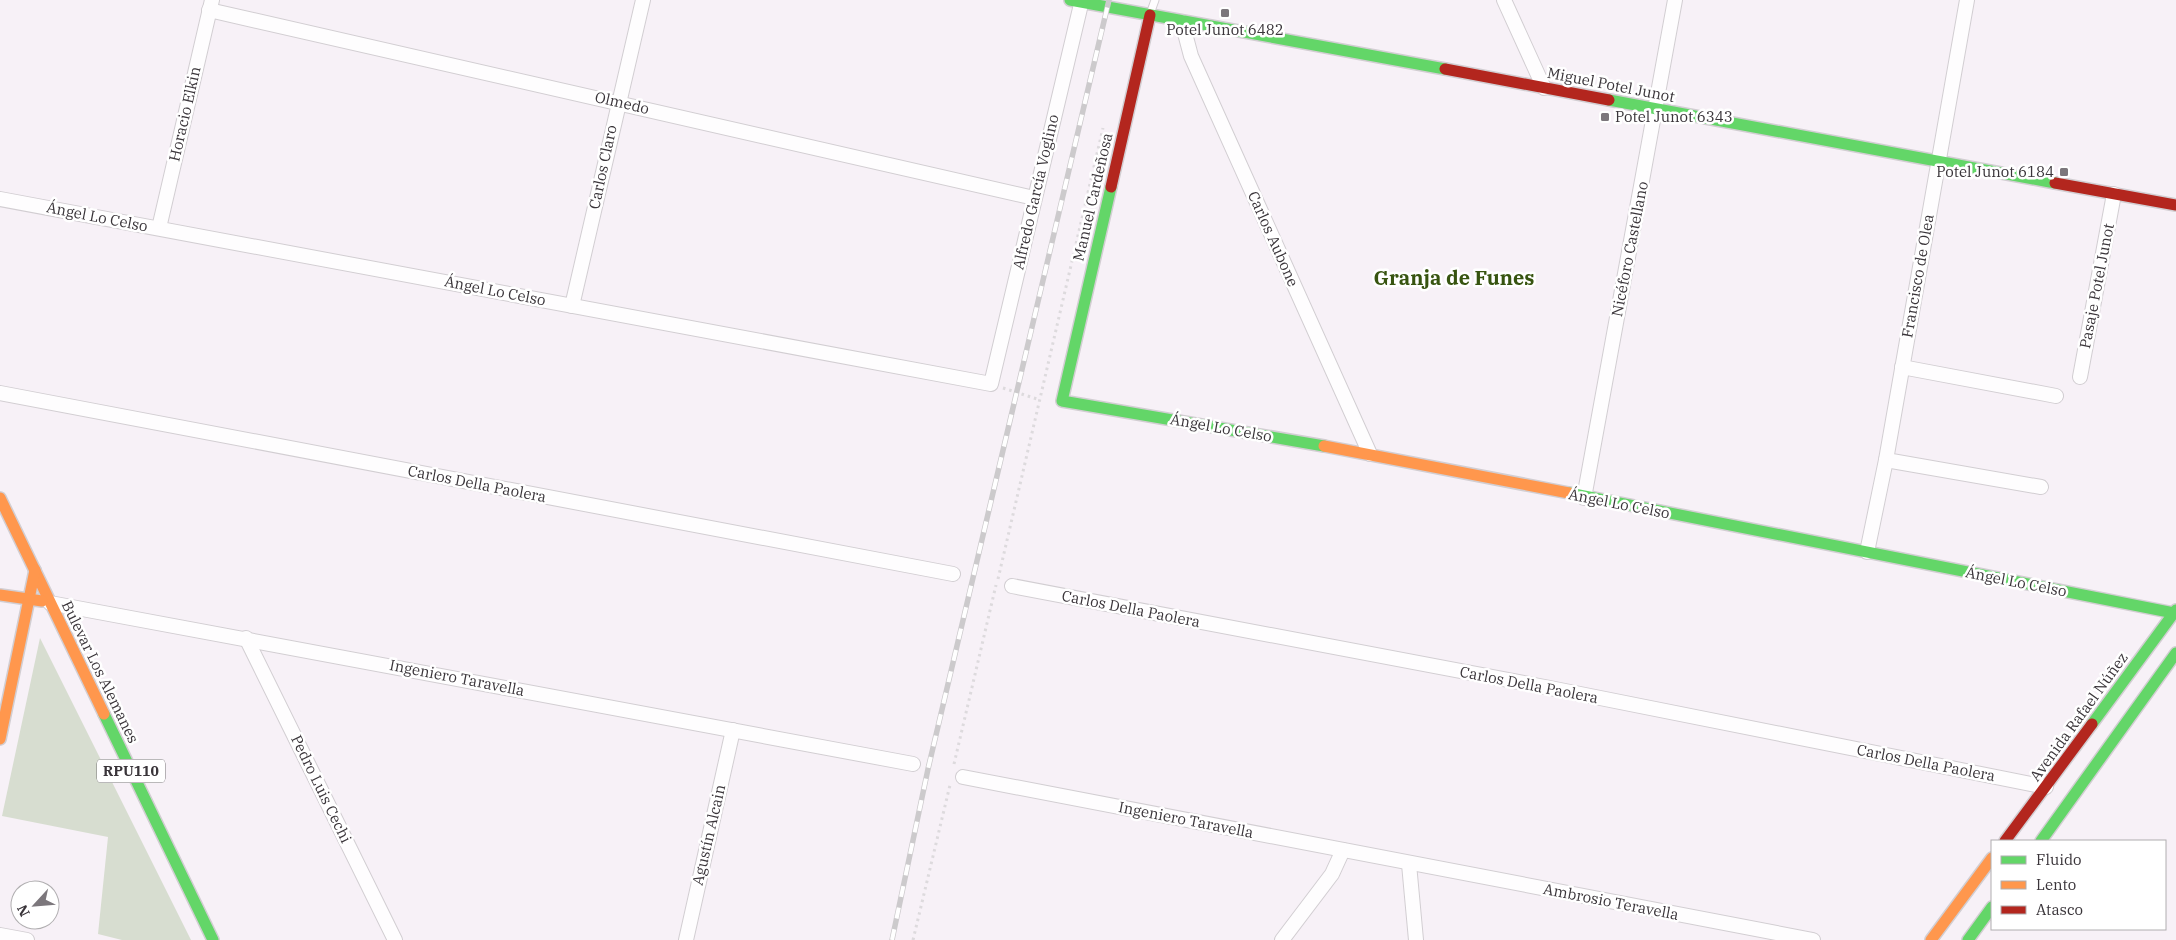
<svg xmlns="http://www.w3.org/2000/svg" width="2176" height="940" viewBox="0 0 2176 940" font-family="'IBM Plex Serif',serif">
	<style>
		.green { fill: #d7ddd0 }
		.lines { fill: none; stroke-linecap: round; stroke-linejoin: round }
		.lane-casing { stroke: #d2ced2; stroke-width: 9 }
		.street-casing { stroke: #d2ced2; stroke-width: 16 }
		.fast-casing { stroke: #d2ced2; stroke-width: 14 }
		.slow-casing { stroke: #d2ced2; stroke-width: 14 }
		.jam-casing { stroke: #d2ced2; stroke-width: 14 }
		.path { stroke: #dddadd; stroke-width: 3; stroke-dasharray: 2.5 4; stroke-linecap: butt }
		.lane { stroke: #fefdfe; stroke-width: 7 }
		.street { stroke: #fefdfe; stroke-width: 14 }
		.fast { stroke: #63d668; stroke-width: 11 }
		.slow { stroke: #ff974d; stroke-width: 11 }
		.jam { stroke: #b3261e; stroke-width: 11 }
		.rail-casing { stroke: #cccacc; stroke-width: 5.5 }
		.rail { stroke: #fff; stroke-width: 4; stroke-dasharray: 11; stroke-linecap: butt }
		.poi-dot { fill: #7c777c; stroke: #fff; stroke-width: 2 }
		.labels { text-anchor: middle; stroke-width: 5; stroke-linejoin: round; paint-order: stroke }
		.shield { fill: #fff; stroke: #757275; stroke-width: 1 }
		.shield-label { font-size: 14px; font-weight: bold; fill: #3a353a }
		.poi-label { font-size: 15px; fill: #3a353a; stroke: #fff }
		.street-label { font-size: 15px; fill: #3a353a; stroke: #fff }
		.district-label { font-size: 20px; font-weight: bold; fill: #375410; stroke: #fff }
	</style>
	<rect width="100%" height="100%" fill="#f7f1f7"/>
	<polygon class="green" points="40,638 191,940 122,940 98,934 108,837 2,816"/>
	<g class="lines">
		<g class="lane-casing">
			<polyline id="lane" points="1150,14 1155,0"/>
		</g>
		<g class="street-casing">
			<g id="street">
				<polyline points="1504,0 1544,88"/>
				<polyline points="209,10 1034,198"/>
				<polyline points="1182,22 1191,56 1370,454"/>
				<polyline points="0,199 991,384 1082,0"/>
				<polyline points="159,228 212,0"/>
				<polyline points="572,306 643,0"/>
				<polyline points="1902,367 2056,396"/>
				<polyline points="2080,377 2114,194"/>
				<polyline points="0,393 953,574"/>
				<polyline points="1886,460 2041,487"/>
				<polyline points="1584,498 1675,0"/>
				<polyline points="1867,552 1886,460 1967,0"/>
				<polyline points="1012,586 1550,688 2046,787"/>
				<polyline points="50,603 913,764"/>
				<polyline points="246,638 395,940"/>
				<polyline points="963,777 1813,940"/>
				<polyline points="1409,864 1416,940"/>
				<polyline points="0,935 27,940"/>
				<polyline points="686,940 733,730"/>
				<polyline points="1282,940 1332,874 1343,850"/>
			</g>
		</g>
		<g class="fast-casing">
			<g id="fast">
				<polyline points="1070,0 1445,69"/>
				<polyline points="1609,100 2055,183"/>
				<polyline points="1111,187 1062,401 1324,446"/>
				<polyline points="1569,493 2174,613"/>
				<polyline points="104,714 213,940"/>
				<polyline points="2092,724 2176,610"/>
				<polyline points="2041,841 2176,653"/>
				<polyline points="1968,940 1992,907"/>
			</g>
		</g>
		<g class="slow-casing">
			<g id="slow">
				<polyline points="1324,446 1569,493"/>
				<polyline points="0,498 104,714"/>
				<polyline points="0,595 42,601"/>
				<polyline points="0,739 35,570"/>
				<polyline points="1931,940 1992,858"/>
			</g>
		</g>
		<g class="jam-casing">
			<g id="jam">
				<polyline points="1445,69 1609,100"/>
				<polyline points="2055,183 2176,205"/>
				<polyline points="1111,187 1150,15"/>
				<polyline points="2005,841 2092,724"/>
			</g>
		</g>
		<g class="path">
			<polyline points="1003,388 1040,400"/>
			<polyline points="998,579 1103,128"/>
			<polyline points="954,764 996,585"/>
			<polyline points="913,940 950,785"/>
		</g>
		<use href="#lane" class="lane"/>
		<use href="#street" class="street"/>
		<use href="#fast" class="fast"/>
		<use href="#slow" class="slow"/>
		<use href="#jam" class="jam"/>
		<g class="rail-casing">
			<polyline id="rail" points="892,940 928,769 1109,0"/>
		</g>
		<use href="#rail" class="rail"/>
	</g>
	<g class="poi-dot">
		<rect x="1220" y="8" width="10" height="10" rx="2.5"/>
		<rect x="1600" y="112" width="10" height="10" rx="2.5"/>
		<rect x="2059" y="167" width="10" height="10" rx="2.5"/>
	</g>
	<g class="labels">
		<rect class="shield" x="97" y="759.5" width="68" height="23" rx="4"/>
		<g class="shield-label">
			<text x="131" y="776">RPU110</text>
		</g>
		<g class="poi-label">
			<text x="1225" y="35">Potel Junot 6482</text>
			<text x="1615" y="122" text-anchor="start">Potel Junot 6343</text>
			<text x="2054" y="177" text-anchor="end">Potel Junot 6184</text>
		</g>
		<g class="street-label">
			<text transform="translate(1611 85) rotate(11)" y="5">Miguel Potel Junot</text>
			<text transform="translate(622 103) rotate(13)" y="5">Olmedo</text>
			<text transform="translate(185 114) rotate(-77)" y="5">Horacio Elkin</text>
			<text transform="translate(603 167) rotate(-78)" y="5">Carlos Claro</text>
			<text transform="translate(1036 192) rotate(-77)" y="5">Alfredo García Voglino</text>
			<text transform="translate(1093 197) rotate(-77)" y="5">Manuel Cardeñosa</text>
			<text transform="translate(97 217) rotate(11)" y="5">Ángel Lo Celso</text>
			<text transform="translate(1273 239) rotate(66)" y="5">Carlos Aubone</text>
			<text transform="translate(1630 249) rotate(-79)" y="5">Nicéforo Castellano</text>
			<text transform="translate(1918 276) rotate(-80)" y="5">Francisco de Olea</text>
			<text transform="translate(2097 286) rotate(-79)" y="5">Pasaje Potel Junot</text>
			<text transform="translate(495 291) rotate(11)" y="5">Ángel Lo Celso</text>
			<text transform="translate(1221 428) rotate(10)" y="5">Ángel Lo Celso</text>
			<text transform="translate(477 484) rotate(11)" y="5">Carlos Della Paolera</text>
			<text transform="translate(1619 504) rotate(11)" y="5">Ángel Lo Celso</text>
			<text transform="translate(2016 582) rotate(11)" y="5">Ángel Lo Celso</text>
			<text transform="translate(1131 609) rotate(11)" y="5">Carlos Della Paolera</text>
			<text transform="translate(100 672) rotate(64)" y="5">Bulevar Los Alemanes</text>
			<text transform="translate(457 678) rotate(11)" y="5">Ingeniero Taravella</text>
			<text transform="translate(1529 685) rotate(11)" y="5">Carlos Della Paolera</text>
			<text transform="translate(2079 717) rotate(-54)" y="5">Avenida Rafael Núñez</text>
			<text transform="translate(1926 763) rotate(11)" y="5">Carlos Della Paolera</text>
			<text transform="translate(321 789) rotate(64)" y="5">Pedro Luis Cechi</text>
			<text transform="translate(1186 820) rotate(11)" y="5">Ingeniero Taravella</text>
			<text transform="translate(709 835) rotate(-77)" y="5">Agustín Alcain</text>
			<text transform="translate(1611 902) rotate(11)" y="5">Ambrosio Teravella</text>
		</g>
		<g class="district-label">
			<text x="1454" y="285">Granja de Funes</text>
		</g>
	</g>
	<rect x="1991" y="840" width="175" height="90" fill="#ffffff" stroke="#b0aeb0"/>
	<rect x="2001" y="856" width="25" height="8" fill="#63d668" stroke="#b0aeb0"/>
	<text x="2036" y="865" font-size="15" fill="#3a353a">Fluido</text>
	<rect x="2001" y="881" width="25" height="8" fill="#ff974d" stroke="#b0aeb0"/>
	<text x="2036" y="890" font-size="15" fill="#3a353a">Lento</text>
	<rect x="2001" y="906" width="25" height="8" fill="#b3261e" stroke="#b0aeb0"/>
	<text x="2036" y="915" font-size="15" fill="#3a353a">Atasco</text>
	<g transform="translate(35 905) rotate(244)"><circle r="24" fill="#ffffff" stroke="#b0aeb0"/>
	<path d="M0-4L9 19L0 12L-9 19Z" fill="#7c777c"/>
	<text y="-8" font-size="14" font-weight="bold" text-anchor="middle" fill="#3a353a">N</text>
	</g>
</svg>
